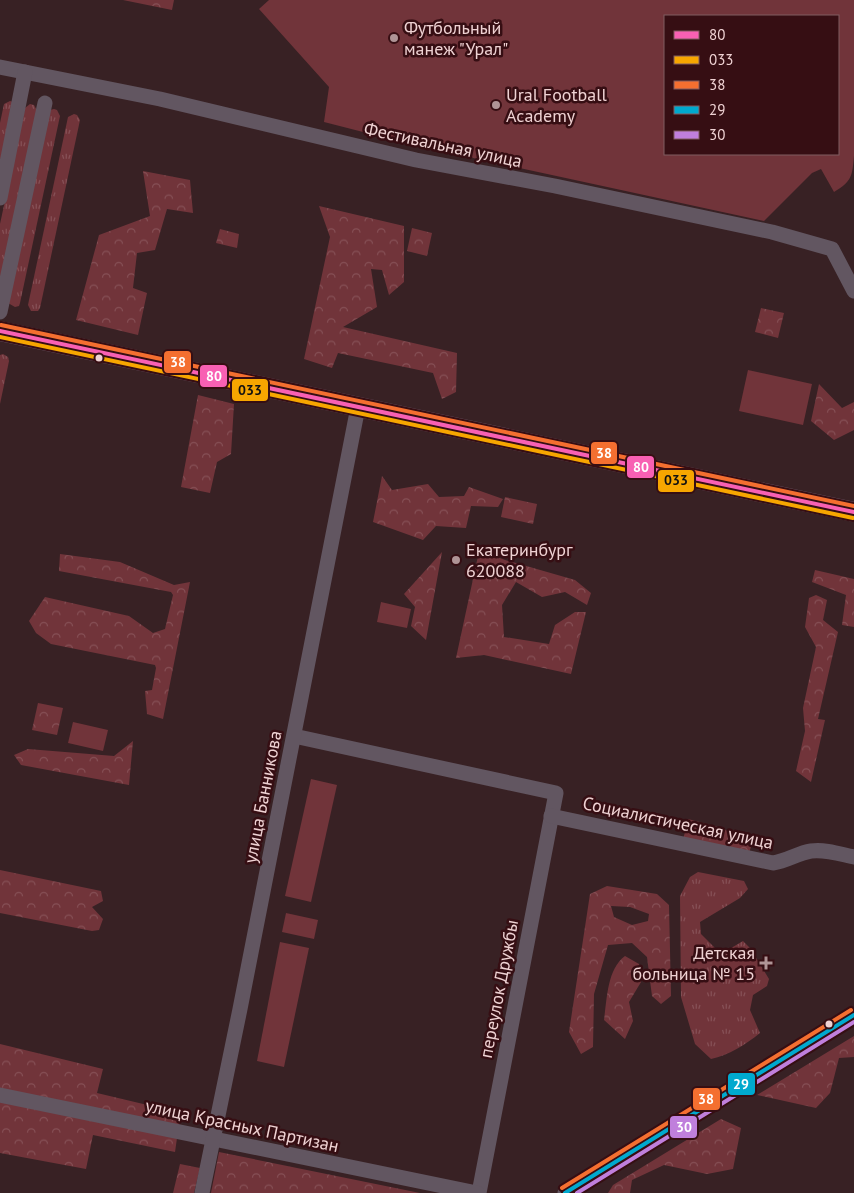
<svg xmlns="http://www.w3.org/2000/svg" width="854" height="1193" viewBox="0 0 854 1193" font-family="'PT Sans',sans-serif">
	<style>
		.grass { fill: url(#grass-tufts) }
		.forest { fill: url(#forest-crowns); fill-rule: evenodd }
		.pitch { fill: #71343a; fill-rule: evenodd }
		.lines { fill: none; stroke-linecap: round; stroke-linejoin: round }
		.minor { stroke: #625661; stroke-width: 15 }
		.major { stroke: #6e5f70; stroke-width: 20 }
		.bus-1-casing { stroke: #360e13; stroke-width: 8 }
		.bus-2-casing { stroke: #360e13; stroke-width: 8 }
		.bus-3-casing { stroke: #360e13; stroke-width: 8 }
		.bus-4-casing { stroke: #360e13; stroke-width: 8 }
		.bus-5-casing { stroke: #360e13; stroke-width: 8 }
		.bus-1 { stroke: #f860b3; stroke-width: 4 }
		.bus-2 { stroke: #f7a600; stroke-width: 4 }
		.bus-3 { stroke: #f46f30; stroke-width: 4 }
		.bus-4 { stroke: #00a9ce; stroke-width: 4 }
		.bus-5 { stroke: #c07fdc; stroke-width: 4 }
		.poi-dot { fill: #af9496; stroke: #360e13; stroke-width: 2 }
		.bus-dot { fill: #efd2d3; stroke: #360e13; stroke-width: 2 }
		.labels { text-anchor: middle; stroke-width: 5; stroke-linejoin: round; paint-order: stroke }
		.poi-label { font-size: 18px; fill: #efd2d3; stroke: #360e13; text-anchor: start }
		.street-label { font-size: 18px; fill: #efd2d3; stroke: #360e13 }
		.line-badge { stroke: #360e13; stroke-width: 2 }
		.badge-label { font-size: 14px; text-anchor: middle; font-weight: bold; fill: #fff }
		.pale-badge-label { font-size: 14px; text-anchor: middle; font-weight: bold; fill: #111 }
	</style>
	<defs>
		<pattern id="grass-tufts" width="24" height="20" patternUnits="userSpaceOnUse" patternTransform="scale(1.25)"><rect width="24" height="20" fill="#71343a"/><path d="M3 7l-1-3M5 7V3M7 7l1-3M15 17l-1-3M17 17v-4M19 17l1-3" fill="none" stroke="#865056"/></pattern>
		<pattern id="forest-crowns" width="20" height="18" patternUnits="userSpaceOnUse" patternTransform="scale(1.25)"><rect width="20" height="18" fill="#71343a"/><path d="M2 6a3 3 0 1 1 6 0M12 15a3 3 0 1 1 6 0" fill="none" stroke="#865056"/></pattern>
	</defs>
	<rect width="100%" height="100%" fill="#382124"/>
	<g class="grass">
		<polygon points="10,101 13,102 0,183 0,123 4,104"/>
		<polygon points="30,104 34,105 37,111 0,285 0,224 25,108"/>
		<polygon points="54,109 57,110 60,116 20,303 19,306 15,307 8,303 50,110"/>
		<polygon points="74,114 77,115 80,120 40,308 38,311 31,311 28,305 68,117"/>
		<polygon points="3,354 8,357 9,361 0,404 0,355"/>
		<path d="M698,872L744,881L748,889L740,898L700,922L701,934L721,954L743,941L750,948L769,979L767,986L753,995L750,1010L760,1033C745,1045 729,1055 711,1059L695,1044L681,997L680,896L690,877Z"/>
	</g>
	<g class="forest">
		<polygon points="123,0 174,0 172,10"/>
		<polygon points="143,171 190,180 193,213 167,209 155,250 137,253 133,288 147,293 138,335 76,320 99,235 150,216"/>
		<polygon points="319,206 404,226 404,282 389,295 382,270 371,269 377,307 343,327 457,353 456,392 442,399 433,373 338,353 332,368 304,359 330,237"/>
		<polygon points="412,228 432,233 427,256 407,251"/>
		<polygon points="220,229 239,234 237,248 216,243"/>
		<polygon points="761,308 784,313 778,338 755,332"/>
		<polygon points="819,384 842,408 854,402 854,430 834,440 811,421"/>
		<polygon points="198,395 234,404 231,454 217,462 210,493 181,487"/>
		<polygon points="382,476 392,490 428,484 439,497 464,496 469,487 503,499 498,507 471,506 466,528 436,526 423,540 373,522"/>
		<polygon points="505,497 537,504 533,524 501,517"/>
		<polygon points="442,552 426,640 411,626 415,607 404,594"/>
		<polygon points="484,552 505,560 575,580 591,593 587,605 565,592 542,597 516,582 502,605 504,637 549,644 555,625 575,612 586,612 571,674 484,655 456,658 478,556"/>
		<polygon points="60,554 120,562 174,585 190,582 163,719 147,714 145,691 152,690 156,668 155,665 51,644 36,633 29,621 45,597 129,616 153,633 165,629 173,595 171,592 59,571"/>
		<polygon points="815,570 854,579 854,627 842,625 846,595 812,582"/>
		<polygon points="816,595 827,600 823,620 838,632 818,719 825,720 811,782 796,771 805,731 803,708 816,647 805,627 809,598"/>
		<polygon points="38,703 63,708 57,735 32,730"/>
		<polygon points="133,741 129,785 21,765 14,755 28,749 114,756"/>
		<polygon points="688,819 722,828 752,844 749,853 683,840"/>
		<polygon points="0,870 101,891 103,901 92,907 103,919 99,930 92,931 0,913"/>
		<path d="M607,886L657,894L669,905L671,996L661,1004L652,996L647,957L632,943L608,945L594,994L593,1047L581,1054L569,1032L590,894ZM611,906L630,907L649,914L648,921L632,925L614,917Z"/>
		<path d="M625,956L639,964L641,982L629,1002L633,1021L625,1039L604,1020C607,1000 607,969 625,956Z"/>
		<polygon points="854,1036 854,1057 839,1058 830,1093 816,1108 757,1095"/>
		<polygon points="0,1044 103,1069 97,1093 181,1113 179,1125 0,1089"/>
		<polygon points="0,1102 177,1138 175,1152 93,1135 86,1169 0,1153"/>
		<polygon points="721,1119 741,1128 733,1169 707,1174 664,1165 632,1180 630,1193 608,1193 613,1185"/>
		<polygon points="219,1152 420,1193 211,1193"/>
		<polygon points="180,1164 200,1168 194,1193 173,1193"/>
	</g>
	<g class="pitch">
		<path d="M269,0H854V156C852,177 852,181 834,192L821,169L812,173L764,221L473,158C464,148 452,153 441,151C402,142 363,132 324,122L329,87L259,9ZM665,16H838V154H665Z"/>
		<polygon points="748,370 812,384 803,425 739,411"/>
		<polygon points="381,602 411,609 407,628 377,622"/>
		<polygon points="73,722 108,730 103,751 68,743"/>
		<polygon points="311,779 337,785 311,902 285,896"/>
		<polygon points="286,913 318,920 314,939 282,932"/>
		<polygon points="280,942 309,948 284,1067 257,1061"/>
	</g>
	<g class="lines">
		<g class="minor">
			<polyline points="0,67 160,99 416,160 555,186 772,232 832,249 854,291"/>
			<polyline points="0,198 25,72"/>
			<polyline points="0,312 45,103"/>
			<polyline points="294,736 556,793 479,1193"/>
			<path d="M551,816L773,863C787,861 798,853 811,851C825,849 840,854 854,857"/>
			<polyline points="0,1095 477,1193"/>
			<polyline points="202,1193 240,1009 358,407"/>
			<polyline points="565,1193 854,1015"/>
		</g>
		<polyline class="major" points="0,331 854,512"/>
		<g class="bus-1-casing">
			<polyline id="bus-1" points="0,331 854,512"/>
		</g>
		<g class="bus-2-casing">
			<polyline id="bus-2" points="0,337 853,518"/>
		</g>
		<g class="bus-3-casing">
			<g id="bus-3">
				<polyline points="1,325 854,506"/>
				<polyline points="562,1188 851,1010"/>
			</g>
		</g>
		<g class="bus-4-casing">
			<polyline id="bus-4" points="565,1193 854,1015"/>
		</g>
		<g class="bus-5-casing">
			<polyline id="bus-5" points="577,1193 854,1022"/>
		</g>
		<use href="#bus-1" class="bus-1"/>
		<use href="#bus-2" class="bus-2"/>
		<use href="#bus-3" class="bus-3"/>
		<use href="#bus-4" class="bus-4"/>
		<use href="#bus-5" class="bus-5"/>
	</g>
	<g class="poi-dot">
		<circle cx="394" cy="38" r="5"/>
		<circle cx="496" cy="105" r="5"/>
		<circle cx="456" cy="560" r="5"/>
		<path d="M763.5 955.5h5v5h5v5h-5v5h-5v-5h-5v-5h5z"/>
	</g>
	<g class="bus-dot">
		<circle cx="99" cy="358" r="4.5"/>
		<circle cx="829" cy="1024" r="4.5"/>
	</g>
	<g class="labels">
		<g class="poi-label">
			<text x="404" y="34">Футбольный<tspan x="404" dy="21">манеж "Урал"</tspan></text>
			<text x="506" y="101">Ural Football<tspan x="506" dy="21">Academy</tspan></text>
			<text x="466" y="556">Екатеринбург<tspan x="466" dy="21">620088</tspan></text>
			<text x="755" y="959" text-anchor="end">Детская<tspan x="755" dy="21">больница № 15</tspan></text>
		</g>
		<g class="street-label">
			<text transform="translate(443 145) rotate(12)" y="6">Фестивальная улица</text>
			<text transform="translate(263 797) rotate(-79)" y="6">улица Банникова</text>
			<text transform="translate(678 823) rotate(12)" y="6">Социалистическая улица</text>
			<text transform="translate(499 989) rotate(-79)" y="6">переулок Дружбы</text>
			<text transform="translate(242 1126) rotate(12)" y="6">улица Красных Партизан</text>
		</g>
	</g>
	<g class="line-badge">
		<rect x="163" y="350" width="29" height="24" rx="5" fill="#f46f30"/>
		<rect x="199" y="364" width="29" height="24" rx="5" fill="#f860b3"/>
		<rect x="231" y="378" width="38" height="24" rx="5" fill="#f7a600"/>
		<rect x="590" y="441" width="28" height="24" rx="5" fill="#f46f30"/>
		<rect x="626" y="455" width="29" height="24" rx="5" fill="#f860b3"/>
		<rect x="657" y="469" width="38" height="24" rx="5" fill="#f7a600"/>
		<rect x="727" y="1072" width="29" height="24" rx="5" fill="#00a9ce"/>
		<rect x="692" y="1087" width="29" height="24" rx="5" fill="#f46f30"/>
		<rect x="669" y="1115" width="29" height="24" rx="5" fill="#c07fdc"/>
	</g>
	<g class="badge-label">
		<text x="178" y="367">38</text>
		<text x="214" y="381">80</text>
		<text x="604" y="458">38</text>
		<text x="641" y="472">80</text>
		<text x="741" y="1089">29</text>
		<text x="706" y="1104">38</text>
		<text x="684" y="1132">30</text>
	</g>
	<g class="pale-badge-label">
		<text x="250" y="395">033</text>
		<text x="676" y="485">033</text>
	</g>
	<rect x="664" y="15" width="175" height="140" fill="#360e13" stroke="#805c60"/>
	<rect x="674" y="31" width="25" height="8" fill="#f860b3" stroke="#805c60"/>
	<text x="709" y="40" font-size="15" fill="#efd2d3">80</text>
	<rect x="674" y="56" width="25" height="8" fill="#f7a600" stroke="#805c60"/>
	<text x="709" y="65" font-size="15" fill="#efd2d3">033</text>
	<rect x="674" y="81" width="25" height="8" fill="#f46f30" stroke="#805c60"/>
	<text x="709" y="90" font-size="15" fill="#efd2d3">38</text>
	<rect x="674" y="106" width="25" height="8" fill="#00a9ce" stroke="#805c60"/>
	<text x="709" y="115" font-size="15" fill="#efd2d3">29</text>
	<rect x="674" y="131" width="25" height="8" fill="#c07fdc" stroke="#805c60"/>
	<text x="709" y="140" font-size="15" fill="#efd2d3">30</text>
</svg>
